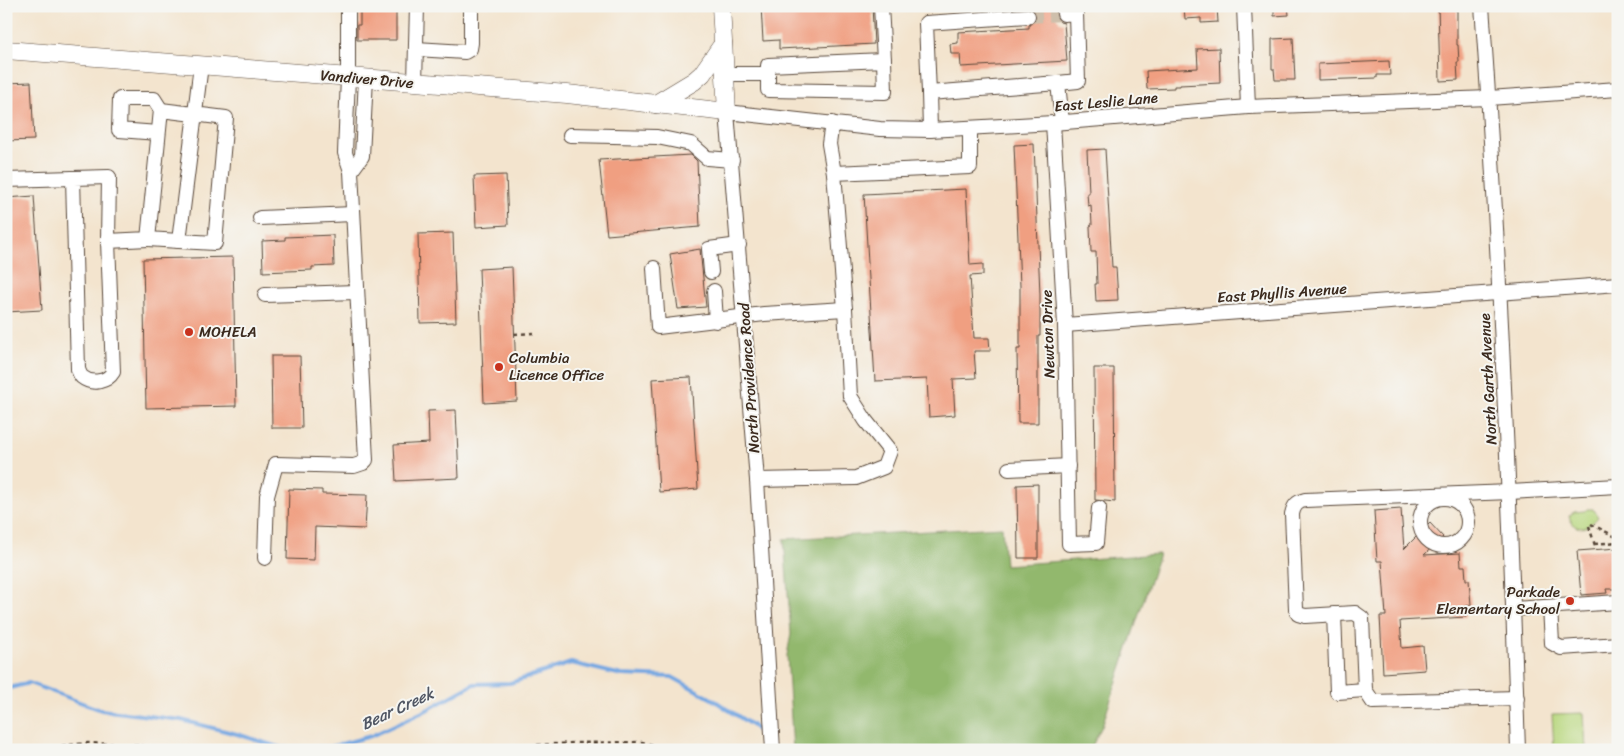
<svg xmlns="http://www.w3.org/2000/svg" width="1624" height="756" viewBox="0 0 1624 756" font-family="Sriracha,sans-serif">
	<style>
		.green { fill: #b8d77e; stroke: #7a804e }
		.forest { fill: #92b86d; stroke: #667146 }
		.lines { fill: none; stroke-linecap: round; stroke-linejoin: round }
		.stream { stroke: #77a8e2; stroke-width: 4 }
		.building { fill: #f09f81 }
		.minor-tunnel { stroke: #cebfab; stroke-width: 14; stroke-dasharray: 14 7; stroke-linecap: butt }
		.minor-casing { stroke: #574638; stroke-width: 16 }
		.major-casing { stroke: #574638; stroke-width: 19 }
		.path { stroke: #574638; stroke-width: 2.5; stroke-dasharray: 4 4; stroke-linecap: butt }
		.minor { stroke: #fff; stroke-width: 14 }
		.major { stroke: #fff; stroke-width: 18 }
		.poi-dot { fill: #c8321e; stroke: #f6f6f2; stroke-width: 2 }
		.labels { text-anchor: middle; stroke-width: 4; stroke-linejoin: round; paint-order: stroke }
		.street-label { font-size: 15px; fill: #3b2a1e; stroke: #f6f6f2 }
		.poi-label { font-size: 15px; fill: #3b2a1e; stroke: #f6f6f2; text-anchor: start }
		.water-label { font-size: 16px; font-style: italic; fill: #505663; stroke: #f6f6f2 }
	</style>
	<rect width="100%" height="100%" fill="#f6f6f2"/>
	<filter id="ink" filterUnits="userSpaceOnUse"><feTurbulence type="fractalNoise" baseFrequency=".02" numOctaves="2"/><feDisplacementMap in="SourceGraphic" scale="10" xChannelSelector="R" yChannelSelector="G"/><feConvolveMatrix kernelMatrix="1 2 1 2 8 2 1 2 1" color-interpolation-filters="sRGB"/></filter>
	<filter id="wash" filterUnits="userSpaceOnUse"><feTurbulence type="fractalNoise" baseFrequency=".0096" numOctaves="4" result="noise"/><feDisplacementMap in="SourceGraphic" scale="20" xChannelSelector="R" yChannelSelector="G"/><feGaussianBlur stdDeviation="1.12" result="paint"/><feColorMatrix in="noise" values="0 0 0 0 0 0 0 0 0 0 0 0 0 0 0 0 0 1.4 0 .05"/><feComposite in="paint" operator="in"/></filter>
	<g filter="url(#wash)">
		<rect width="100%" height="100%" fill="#f3e4ce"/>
		<g class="green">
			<path d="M1587,509H1593L1598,517C1588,529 1575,534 1569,516L1574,512L1585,511Z"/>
			<polygon points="1584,713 1586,750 1554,750 1552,714"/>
		</g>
		<polygon class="forest" points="1002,527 1005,565 1159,554 1102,726 1090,750 793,750 787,655 791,634 784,539"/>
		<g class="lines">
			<polyline class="stream" points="6,689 29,683 101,710 181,720 237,734 281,748 330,747 371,736 425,711 474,684 510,683 571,663 622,675 672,677 712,699 753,726 769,741"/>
		</g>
		<g id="blocks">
			<g class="building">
				<polygon points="360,6 396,6 396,40 357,40 357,25 360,25"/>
				<polygon points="761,6 872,6 874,44 779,49 779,40 763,41"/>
				<polygon points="1028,6 1060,6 1056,10 1055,15 1060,22 1064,23 1067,61 961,67 960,54 951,54 950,44 958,43 958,32 1029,28 1029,25 1036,20 1037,15 1035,11"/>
				<polygon points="1184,6 1217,7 1218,22 1201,23 1201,18 1185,19"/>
				<polygon points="1274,6 1288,6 1289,15 1274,16"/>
				<polygon points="1438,6 1455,6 1455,10 1457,10 1457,45 1458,45 1459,62 1457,62 1458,80 1440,81"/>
				<polygon points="1293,38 1295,80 1275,80 1274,69 1272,69 1272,39"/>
				<polygon points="1219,48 1220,83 1180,85 1180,86 1174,86 1174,88 1147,89 1146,71 1198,68 1197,49"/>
				<polygon points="1389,61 1390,75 1377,75 1377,78 1318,80 1318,64"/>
				<polygon points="31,82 34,140 6,141 6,83"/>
				<polygon points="1034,144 1040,295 1040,336 1038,336 1038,423 1018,423 1017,349 1020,349 1020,286 1014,145"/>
				<polygon points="1105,149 1112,267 1116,267 1118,300 1096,301 1095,284 1097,284 1096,252 1091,252 1090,226 1092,225 1091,205 1088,206 1087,193 1089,193 1087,150"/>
				<polygon points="691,155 697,161 700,227 607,235 599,160"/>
				<polygon points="506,175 508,225 476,227 474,176"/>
				<polygon points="966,189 970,265 983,264 983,275 970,276 974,338 989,338 990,351 974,351 976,378 953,379 955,415 929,417 927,379 875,381 864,194"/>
				<polygon points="34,196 42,310 6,312 6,198"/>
				<polygon points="453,233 456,322 420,323 418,234"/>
				<polygon points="333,235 334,266 312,267 312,270 263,272 262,241 285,240 285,237"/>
				<polygon points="700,249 706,307 678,309 670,254"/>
				<polygon points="233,257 236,406 146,408 143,259"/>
				<polygon points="512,267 517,401 484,403 479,269"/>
				<polygon points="271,356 300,356 302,428 272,428"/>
				<polygon points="1094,368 1114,368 1115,502 1095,500"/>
				<polygon points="691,377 698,489 659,492 652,379"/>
				<polygon points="456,410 459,478 396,481 394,445 429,443 428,411"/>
				<polygon points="1038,484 1038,558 1018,558 1017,485"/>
				<polygon points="289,489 322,490 322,494 367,495 365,529 315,527 314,560 287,559"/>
				<polygon points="1401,509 1404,549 1430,523 1443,537 1424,555 1460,553 1461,566 1465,566 1466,580 1469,580 1471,605 1466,606 1466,617 1400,621 1402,648 1423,646 1425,670 1383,673 1380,616 1386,616 1382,561 1377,561 1374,511"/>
				<polygon points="1618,548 1618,589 1606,589 1607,593 1581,595 1577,551"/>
			</g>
		</g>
	</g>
	<g filter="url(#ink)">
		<use href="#blocks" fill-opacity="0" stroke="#574638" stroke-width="1"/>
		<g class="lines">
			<polyline class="minor-tunnel" points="1028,16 1064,14"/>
			<g class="minor-casing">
				<g id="minor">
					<polyline points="881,6 884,60"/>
					<polyline points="1244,6 1248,107"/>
					<path d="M1482,6C1500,254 1510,502 1518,750"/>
					<polyline points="416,49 465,52 470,49 471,43 471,6"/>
					<polyline points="725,74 768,74 768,90 885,92 884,60 768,65 768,74"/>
					<polyline points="415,82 417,6"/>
					<polyline points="1058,83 1078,81 1076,13 1064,14"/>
					<polyline points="929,93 926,23 1028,16"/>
					<polyline points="832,123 829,144 834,173"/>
					<polyline points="1053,123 1065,325 1069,544 1096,543 1099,508"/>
					<polyline points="930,130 929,93 1058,83 1062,122"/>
					<polyline points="158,133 119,130 120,99 154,99 161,110"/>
					<polyline points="570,135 657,137 691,144 707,158 732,160"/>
					<polyline points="351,171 362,156 366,78"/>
					<polyline points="6,180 73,178"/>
					<polyline points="260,218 353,214"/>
					<polyline points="148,239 179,241"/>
					<path d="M108,241L109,177L73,178L78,369C79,372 80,375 82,377C92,385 107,382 113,372L108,241L148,239L161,110L226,118L215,243L179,241L201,65"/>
					<polyline points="654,268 658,327 764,314 845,309"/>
					<polyline points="711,272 709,249 739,245"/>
					<polyline points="714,291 716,321"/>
					<polyline points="265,295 356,292"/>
					<polyline points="1065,325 1618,284"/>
					<polyline points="1009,469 1068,466"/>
					<polyline points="757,480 856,478 884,467 890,451 866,421 850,396 845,309 834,173 970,167 970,128"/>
					<circle cx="1444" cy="522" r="24"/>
					<polyline points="265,558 267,496 276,464 354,466 363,463 366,460 351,171 345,153 348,77 348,6"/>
					<polyline points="1550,607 1552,643 1561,648 1618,644"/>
					<polyline points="1514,609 1618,602"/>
					<polyline points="1334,614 1337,692 1365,690"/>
					<path d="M1517,698L1373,702L1365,690L1362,618L1355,613L1305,616L1298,614L1296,609L1292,514C1294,505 1297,502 1305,500L1510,492L1618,486"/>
					<polyline points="773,750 757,480 727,112 880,129 930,130 1053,123 1248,107 1489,98 1618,89"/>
				</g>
			</g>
			<g class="major-casing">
				<g id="major">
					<polyline points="6,50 567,94 727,112 721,6"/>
					<polyline points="656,104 694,81 702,74 723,44"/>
				</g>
			</g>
			<g class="path">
				<polyline points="514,334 536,333"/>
				<polyline points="1591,524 1618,538"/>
				<polyline points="1589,526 1596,549"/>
				<polyline points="1594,544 1618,542"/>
				<polyline points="22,750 88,743 138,745 165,750"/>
				<polyline points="441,750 574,743 642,742 673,750"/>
			</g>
			<use href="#minor" class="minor"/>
			<use href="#major" class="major"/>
		</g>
	</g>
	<g class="poi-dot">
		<circle cx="189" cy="332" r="5"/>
		<circle cx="499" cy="367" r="5"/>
		<circle cx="1570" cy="601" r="5"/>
	</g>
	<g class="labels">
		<g class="street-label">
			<text transform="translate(367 79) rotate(5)" y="5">Vandiver Drive</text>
			<text transform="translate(1106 102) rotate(-5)" y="5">East Leslie Lane</text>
			<text transform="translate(1282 293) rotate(-4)" y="5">East Phyllis Avenue</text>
			<text transform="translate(1048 334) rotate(-92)" y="5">Newton Drive</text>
			<text transform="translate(749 378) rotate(-94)" y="5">North Providence Road</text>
			<text transform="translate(1488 379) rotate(-93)" y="5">North Garth Avenue</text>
		</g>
		<g class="poi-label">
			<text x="199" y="337">MOHELA</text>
			<text x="509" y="363">Columbia<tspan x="509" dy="17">Licence Office</tspan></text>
			<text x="1560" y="597" text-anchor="end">Parkade<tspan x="1560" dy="17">Elementary School</tspan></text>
		</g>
		<g class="water-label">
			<text transform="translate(397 708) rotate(-25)" y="6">Bear Creek</text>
		</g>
	</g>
	<rect width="1624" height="756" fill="none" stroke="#f6f6f2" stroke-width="25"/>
</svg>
